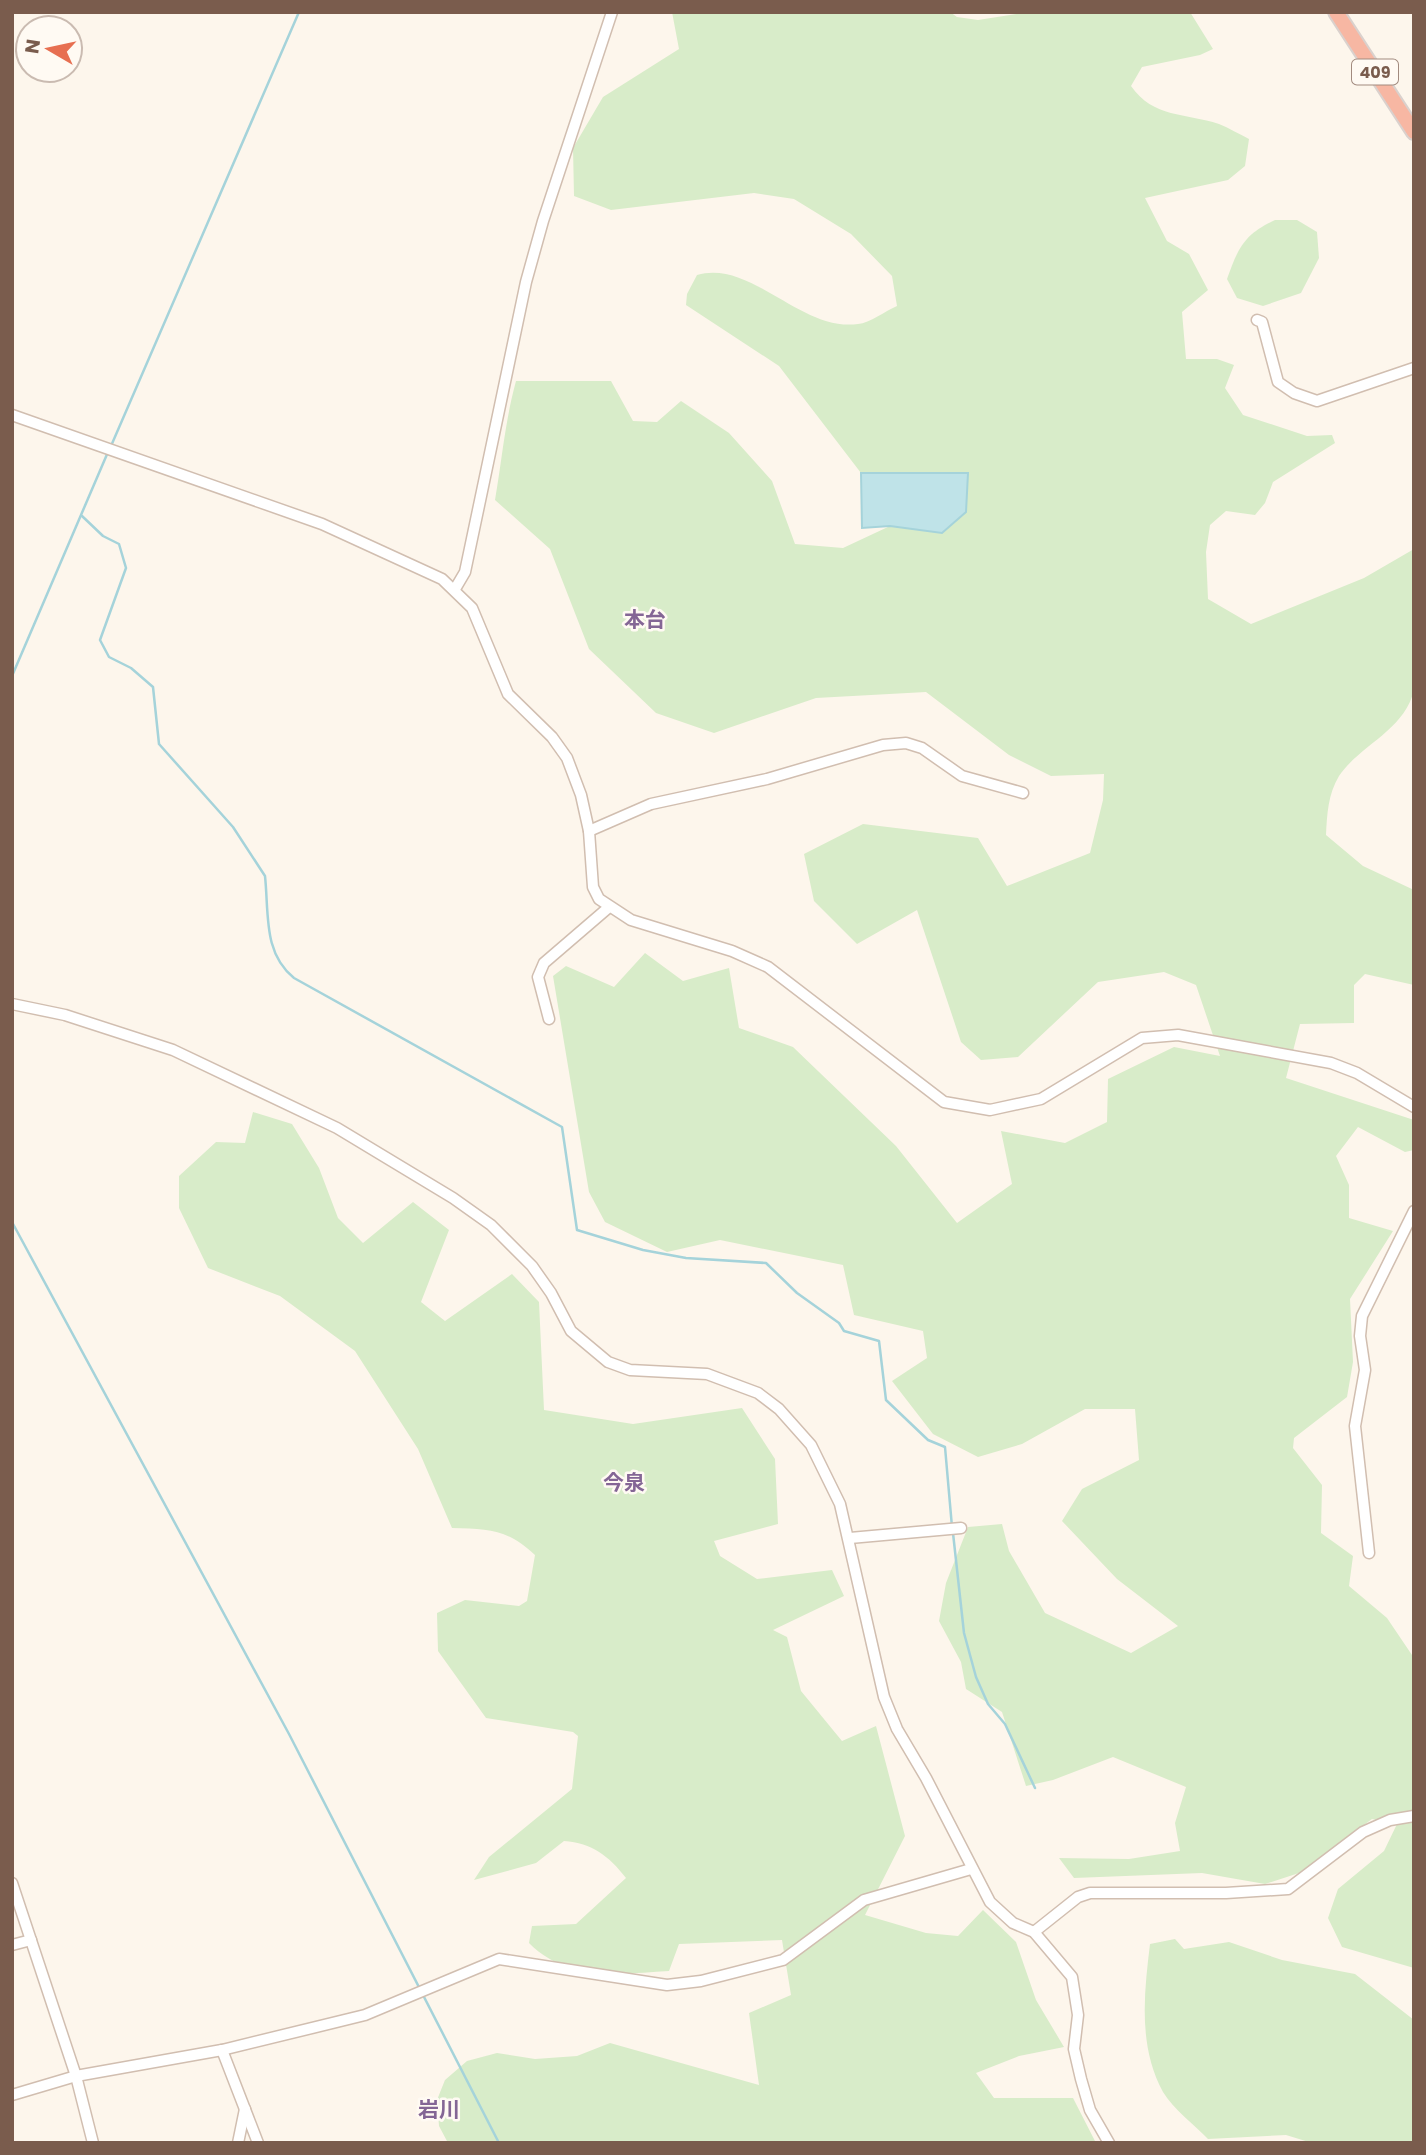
<svg xmlns="http://www.w3.org/2000/svg" width="1426" height="2155" viewBox="0 0 1426 2155" font-family="Poppins,'Noto Sans JP',sans-serif">
	<style>
		.green { fill: #d8ecc9 }
		.water { fill: #bfe3e8; stroke: #a5d3da; stroke-width: 2 }
		.lines { fill: none; stroke-linecap: round; stroke-linejoin: round }
		.stream { stroke: #a5d3da; stroke-width: 2.5 }
		.minor-casing { stroke: #d1beb0; stroke-width: 13 }
		.highway-casing { stroke: #dad1cd; stroke-width: 18 }
		.minor { stroke: #fff; stroke-width: 10 }
		.highway { stroke: #f7b7a3; stroke-width: 14 }
		.labels { text-anchor: middle; stroke-width: 5; stroke-linejoin: round; paint-order: stroke }
		.shield { fill: #fffaf3; stroke: #a28b7f; stroke-width: 2 }
		.shield-label { font-size: 16px; font-weight: bold; fill: #7a5c4d }
		.quarter-label { font-size: 21px; font-weight: bold; fill: #846695; stroke: #fffaf3 }
	</style>
	<rect width="100%" height="100%" fill="#fdf6ec"/>
	<g class="green">
		<path d="M672,12H950L957,17L978,20L1029,12H1190L1213,49L1200,55L1142,67L1131,86C1153,118 1186,113 1219,124C1229,128 1239,134 1249,139L1245,166L1228,180L1145,198L1167,241L1189,254L1208,290L1182,312L1186,359H1217L1234,365L1225,388L1243,415L1307,436L1332,435L1335,443L1273,482L1265,503L1255,515L1226,511L1210,525L1206,552L1208,599L1251,624L1364,578L1414,549V690C1404,731 1361,744 1339,776C1328,794 1327,815 1326,835L1363,866L1414,890V985L1365,974L1354,985V1023L1300,1024L1286,1078L1414,1120V1150L1405,1152L1358,1127L1336,1156L1349,1185V1218L1393,1231L1350,1299L1353,1362L1347,1397L1294,1438L1293,1448L1322,1485L1321,1533L1353,1556L1349,1586L1387,1618L1414,1658V1968L1342,1947L1328,1918L1338,1889L1384,1851L1397,1824L1372,1819L1299,1873L1265,1884L1202,1873L1074,1878L1059,1858L1129,1859L1180,1851L1175,1823L1186,1787L1113,1757L1053,1780L1026,1786L1002,1712L966,1689L961,1662L939,1621L946,1583L968,1527L1002,1524L1009,1551L1045,1613L1131,1653L1178,1626L1117,1579L1062,1521L1082,1489L1139,1460L1135,1409H1085L1022,1444L978,1457L933,1434L892,1381L927,1358L923,1331L854,1315L843,1265L720,1240L667,1252L605,1222L589,1192L553,976L566,966L614,987L645,953L683,981L729,968L739,1028L793,1047L896,1146L957,1223L1012,1184L1001,1131L1065,1143L1107,1122L1108,1079L1174,1047L1220,1056L1196,985L1164,972L1098,982L1018,1057L981,1060L961,1042L917,910L857,944L814,901L804,854L863,824L978,838L1007,886L1090,853L1103,800L1104,774L1051,776L1009,755L926,692L816,698L714,733L656,713L589,649L550,549L495,500C502,460 505,421 516,381H611L633,421L657,422L681,401L729,433L772,481L795,544L843,548L890,526L942,533L936,472L861,473L779,366L686,305L687,294L697,275C751,259 801,332 858,324C870,323 885,311 897,306L892,276L851,234L794,199L754,193L611,210L574,196L573,148L603,97L679,49Z"/>
		<path d="M1275,220H1297L1317,232L1319,258L1301,293L1263,306L1237,298L1227,279C1238,248 1244,234 1275,220Z"/>
		<path d="M253,1112L292,1124L319,1168L338,1218L363,1243L413,1202L449,1230L421,1302L445,1321L512,1274L539,1302L544,1410L633,1424L742,1408L775,1459L778,1524L714,1541L720,1556L757,1579L832,1570L844,1596L773,1630L787,1637L801,1691L842,1741L876,1726L905,1836L865,1915L926,1933L958,1936L983,1910L1016,1942L1036,2000L1064,2047L1019,2056L976,2073L994,2098H1073L1096,2143H448L439,2126L437,2100L445,2080L467,2061L497,2053L535,2059L577,2056L610,2043L759,2085L749,2013L791,1995L782,1940L679,1944L669,1971C620,1974 566,1981 529,1943L532,1926L576,1924L626,1878C609,1856 592,1843 564,1841L536,1863L474,1880L489,1857L572,1789L578,1736L573,1732L486,1718L438,1651L437,1613L465,1600L519,1606L527,1601L535,1555C507,1529 489,1529 452,1528L418,1449L355,1351L280,1296L208,1268L179,1208V1176L216,1142L245,1143Z"/>
		<path d="M1175,1939L1184,1949L1229,1942L1282,1960L1355,1974L1414,2020V2143H1312L1286,2135L1208,2139C1195,2125 1173,2109 1163,2092C1138,2046 1144,1994 1150,1944Z"/>
	</g>
	<polygon class="water" points="861,473 968,473 966,512 942,533 890,526 862,528"/>
	<g class="lines">
		<g class="stream">
			<polyline points="111,446 299,12"/>
			<path d="M82,516L103,536L119,544L126,568L100,640L109,657L131,668L153,687L159,744L233,827L265,876C269,914 263,953 294,978L562,1127L577,1230L643,1250L686,1258L766,1263L797,1293L839,1323L844,1331L879,1341L886,1400L928,1440L945,1447L952,1527"/>
			<polyline points="12,676 108,452"/>
			<polyline points="12,1222 289,1734 499,2143"/>
			<polyline points="953,1533 964,1633 976,1677 988,1704 1005,1724 1035,1788"/>
		</g>
		<g class="minor-casing">
			<g id="minor">
				<polyline points="1257,320 1262,322 1278,382 1294,393 1317,401 1414,368"/>
				<polyline points="12,415 322,524 442,579 472,608 508,694 552,737 567,758 581,795 589,831 593,887 599,899 631,920 732,951 768,967 944,1102 990,1110 1041,1099 1142,1038 1178,1035 1331,1063 1357,1073 1414,1107"/>
				<polyline points="455,589 465,572 526,282 543,221 612,12"/>
				<polyline points="589,831 651,804 767,779 883,745 906,743 922,748 962,776 1023,793"/>
				<polyline points="12,1004 65,1015 173,1050 337,1128 453,1198 491,1225 532,1266 551,1293 571,1331 608,1362 630,1370 707,1374 758,1393 779,1409 811,1445 840,1504 884,1697 897,1729 926,1778 990,1902 1013,1923 1034,1932 1072,1977 1078,2015 1074,2049 1081,2079 1090,2110 1109,2143"/>
				<polyline points="549,1019 538,977 544,963 608,908"/>
				<polyline points="850,1538 961,1528"/>
				<polyline points="1369,1553 1355,1426 1365,1370 1360,1336 1362,1316 1414,1211"/>
				<polyline points="12,1883 76,2076 93,2143"/>
				<polyline points="1034,1932 1078,1897 1090,1893 1226,1893 1288,1889 1363,1832 1390,1820 1414,1816"/>
				<polyline points="12,1945 31,1940"/>
				<polyline points="222,2050 258,2143"/>
				<polyline points="12,2095 76,2076 222,2050 365,2015 499,1959 667,1985 701,1981 783,1960 864,1900 971,1869"/>
				<polyline points="238,2143 245,2109"/>
			</g>
		</g>
		<g class="highway-casing">
			<polyline id="highway" points="1336,12 1414,132"/>
		</g>
		<use href="#minor" class="minor"/>
		<use href="#highway" class="highway"/>
	</g>
	<g class="labels">
		<rect class="shield" x="1352" y="59.5" width="46" height="25" rx="5"/>
		<g class="shield-label">
			<text x="1375" y="78">409</text>
		</g>
		<g class="quarter-label">
			<text x="645" y="627">本台</text>
			<text x="624" y="1490">今泉</text>
			<text x="439" y="2117">岩川</text>
		</g>
	</g>
	<rect width="1426" height="2155" fill="none" stroke="#7a5c4d" stroke-width="28"/>
	<g transform="translate(49 49) rotate(279)"><circle r="33" fill="#fffaf3" stroke="#cabbb1" stroke-width="2"/>
	<path d="M0-5L12 26L0 18L-12 26Z" fill="#e76f51"/>
	<text y="-10" font-size="19" font-weight="bold" text-anchor="middle" fill="#7a5c4d">N</text>
	</g>
</svg>
